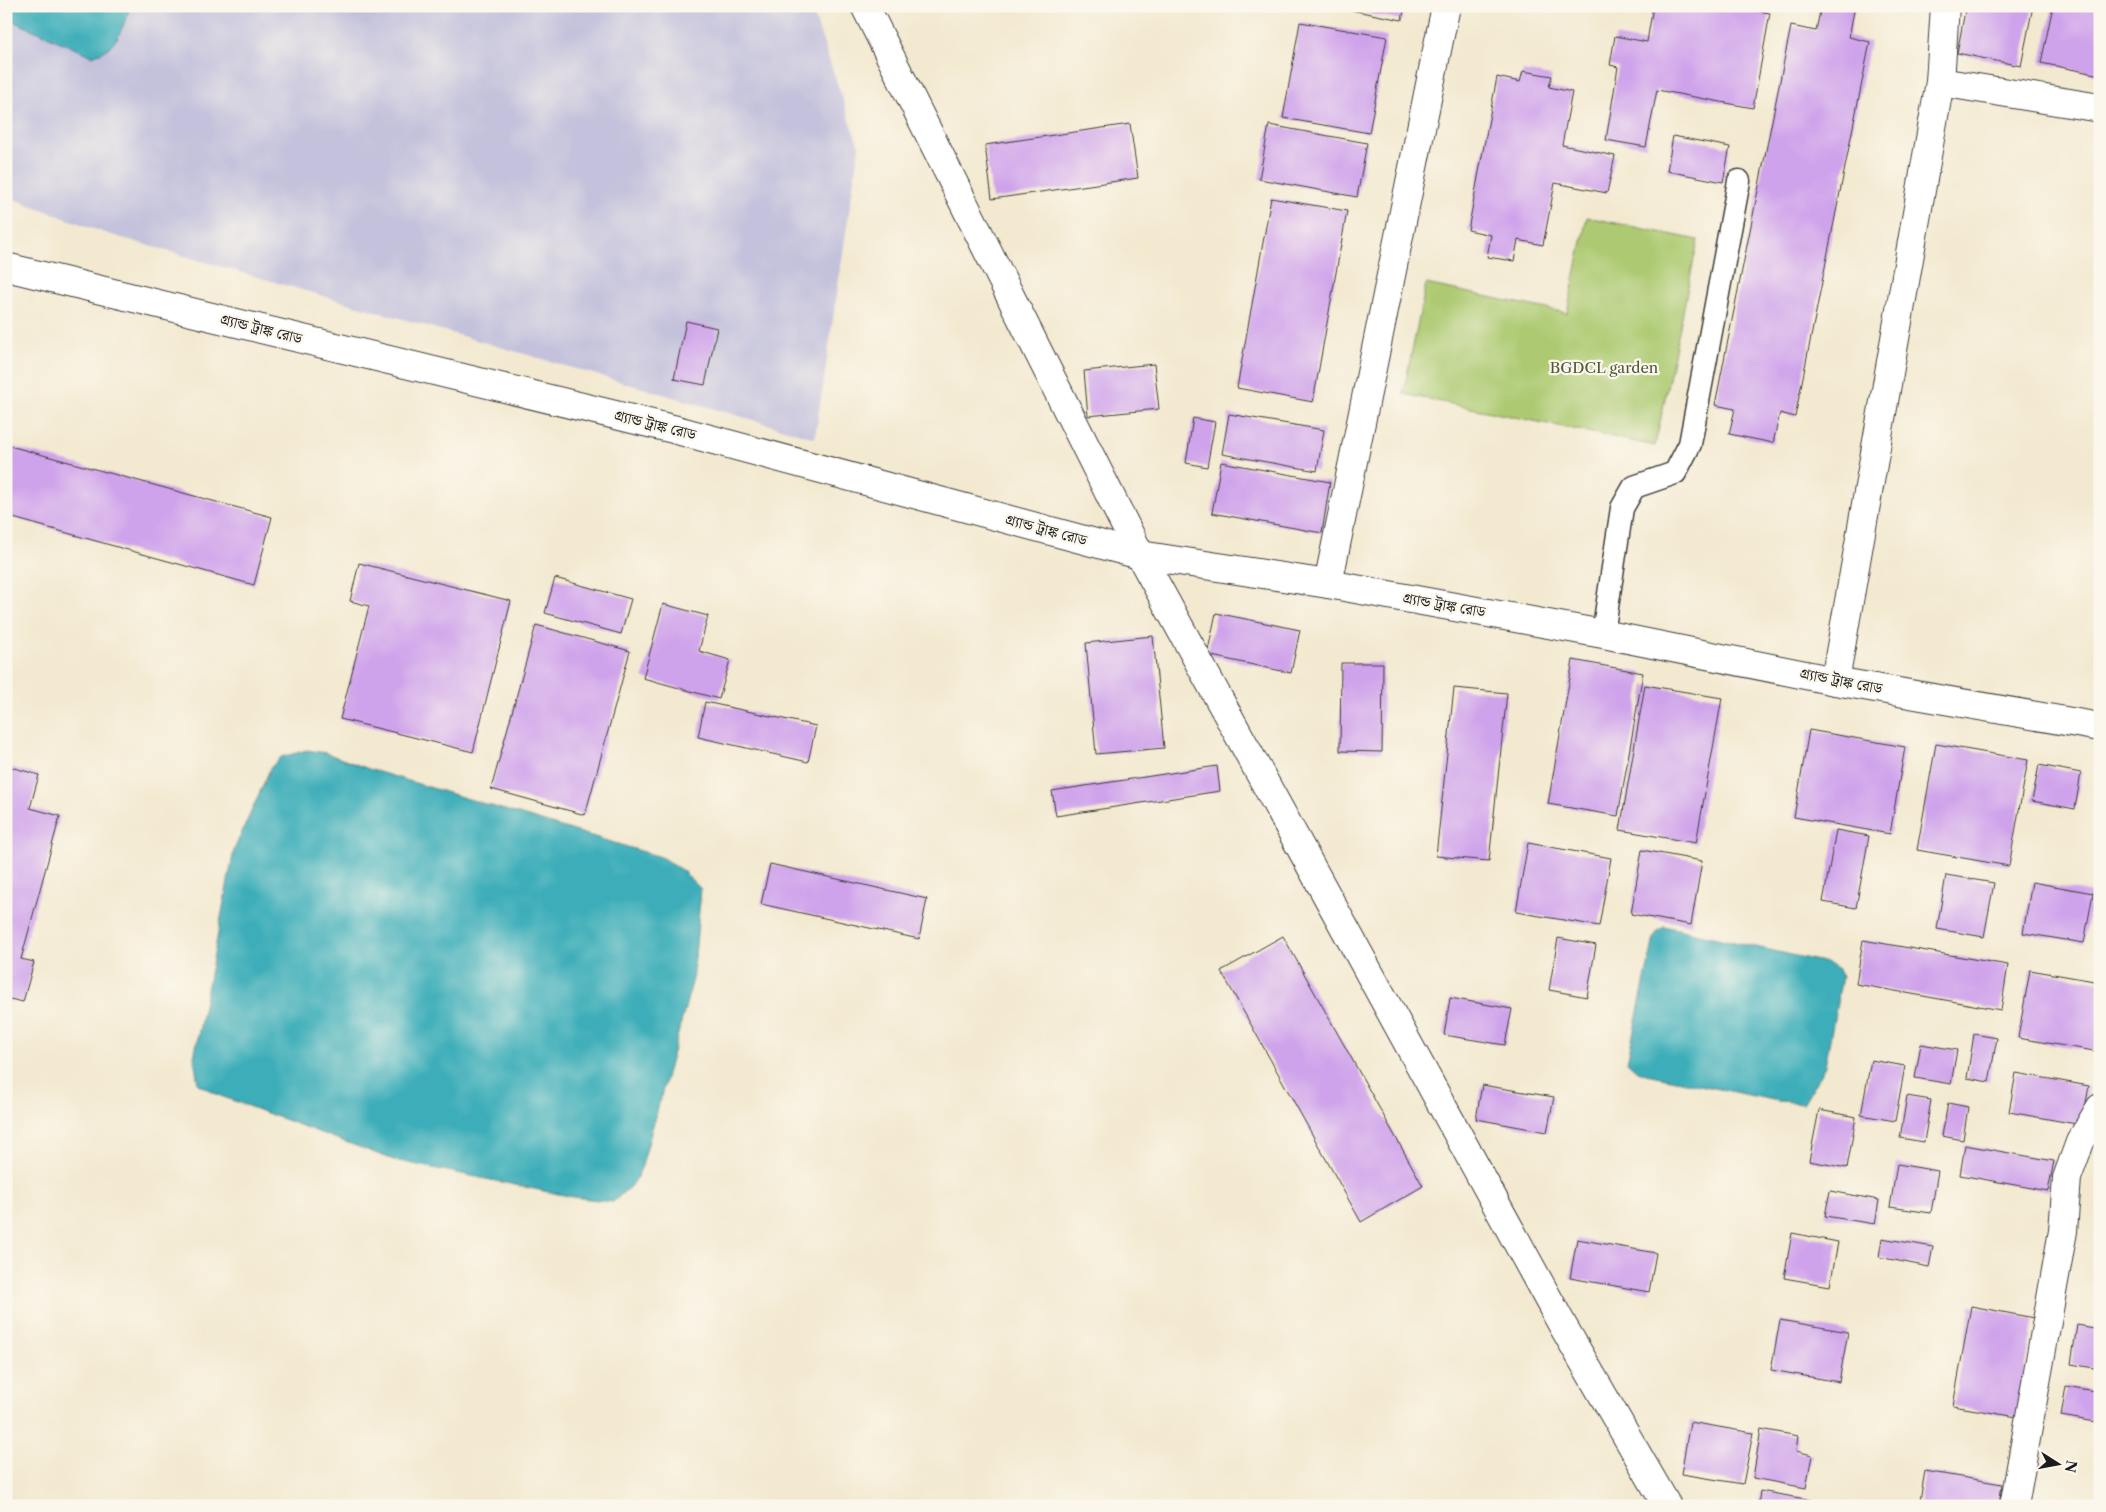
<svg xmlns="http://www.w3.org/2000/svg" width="2106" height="1512" viewBox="0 0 2106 1512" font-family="'Libre Caslon Text','Noto Serif Bengali',serif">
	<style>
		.industrial { fill: #c3c1db }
		.green { fill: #adca72; stroke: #647347 }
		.water { fill: #3eaeb9; stroke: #2d656a }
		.building { fill: #cfa3eb }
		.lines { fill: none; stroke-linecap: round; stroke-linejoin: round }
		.service-casing { stroke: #3c3b37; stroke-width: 25 }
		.minor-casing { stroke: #3c3b37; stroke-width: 30 }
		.tertiary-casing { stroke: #3c3b37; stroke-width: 30 }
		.secondary-casing { stroke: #3c3b37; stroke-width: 30 }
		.trunk-casing { stroke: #3c3b37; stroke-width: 30 }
		.service { stroke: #fff; stroke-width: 22 }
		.minor { stroke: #fff; stroke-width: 28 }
		.tertiary { stroke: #fff; stroke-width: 28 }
		.secondary { stroke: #fff; stroke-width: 28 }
		.trunk { stroke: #fff; stroke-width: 28 }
		.labels { text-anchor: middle; stroke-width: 4.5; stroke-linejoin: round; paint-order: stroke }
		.street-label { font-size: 15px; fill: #1c1c1c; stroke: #fbf7ec }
		.park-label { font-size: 15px; fill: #4f593a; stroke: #fbf7ec }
	</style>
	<rect width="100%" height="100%" fill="#fbf7ec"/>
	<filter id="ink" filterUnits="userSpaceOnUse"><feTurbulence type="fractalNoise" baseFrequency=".02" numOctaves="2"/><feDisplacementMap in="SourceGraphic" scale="10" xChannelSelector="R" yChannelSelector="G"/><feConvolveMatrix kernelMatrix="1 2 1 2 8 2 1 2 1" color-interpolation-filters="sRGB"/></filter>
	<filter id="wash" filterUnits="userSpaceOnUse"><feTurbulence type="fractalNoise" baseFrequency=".0096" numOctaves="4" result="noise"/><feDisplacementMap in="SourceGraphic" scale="20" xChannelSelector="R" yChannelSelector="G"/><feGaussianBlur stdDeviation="1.12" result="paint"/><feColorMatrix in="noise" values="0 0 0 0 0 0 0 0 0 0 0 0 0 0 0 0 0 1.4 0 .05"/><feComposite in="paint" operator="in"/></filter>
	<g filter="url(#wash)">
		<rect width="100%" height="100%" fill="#f3e9d0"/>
		<polygon class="industrial" points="6,6 807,6 812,10 859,147 815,438 105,233 6,196"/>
		<polygon class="green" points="1587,217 1698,240 1655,446 1403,394 1426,284 1567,313"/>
		<g class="water">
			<path d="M6,6H131C121,29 119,48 92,56L6,18Z"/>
			<polygon points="307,750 326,753 369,769 661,857 683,871 701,889 693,979 642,1166 634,1183 613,1202 573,1197 394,1160 218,1095 198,1084 194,1057 234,850 271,767 281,757"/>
			<polygon points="1664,926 1827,963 1838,970 1842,977 1825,1066 1804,1103 1778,1101 1646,1074 1637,1071 1627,1062 1654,938 1657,932"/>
		</g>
		<g id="blocks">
			<g class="building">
				<polygon points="1330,6 1405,6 1402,20"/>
				<polygon points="1653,6 1732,6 1770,13 1753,108 1657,90 1646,147 1606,140 1618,67 1610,65 1615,36 1647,42"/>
				<polygon points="1821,6 1855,6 1849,37 1870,42 1795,417 1780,413 1773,443 1729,434 1735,409 1715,405 1791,26 1816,31"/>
				<polygon points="1966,6 2033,6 2021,66 1957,53"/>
				<polygon points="2053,6 2100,6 2100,75 2041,63"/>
				<polygon points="1300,22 1387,37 1369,133 1283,118"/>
				<polygon points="1523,71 1552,76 1549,87 1572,92 1562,145 1615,156 1607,193 1555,183 1543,245 1518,240 1514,261 1487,257 1491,235 1468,230 1497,77 1520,82"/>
				<polygon points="1130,124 1138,178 992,199 985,145"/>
				<polygon points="1269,125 1367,143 1357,197 1259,179"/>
				<polygon points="1673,136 1730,147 1723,182 1667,171"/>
				<polygon points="1271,198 1347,211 1313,402 1237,388"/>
				<polygon points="686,321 717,328 705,385 674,379"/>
				<polygon points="1154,364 1159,409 1088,416 1084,371"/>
				<polygon points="1229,414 1324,430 1317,471 1222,454"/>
				<polygon points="1193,418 1215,422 1207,467 1186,463"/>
				<polygon points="6,445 272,517 254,585 6,516"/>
				<polygon points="1221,462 1330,482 1322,533 1212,513"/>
				<polygon points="359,563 511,601 473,752 340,719 369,606 350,601"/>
				<polygon points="555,578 631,599 621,634 545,613"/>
				<polygon points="663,604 708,616 699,651 730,660 719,699 643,678"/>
				<polygon points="1216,613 1300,630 1291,673 1207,655"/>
				<polygon points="536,625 630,651 585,815 491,789"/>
				<polygon points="1153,636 1164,748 1096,754 1086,643"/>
				<polygon points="1573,660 1643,673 1618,816 1548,804"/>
				<polygon points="1341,663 1383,663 1382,752 1340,751"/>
				<polygon points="1645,685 1722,698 1696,843 1620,830"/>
				<polygon points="1454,688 1507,693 1489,861 1436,856"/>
				<polygon points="705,702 816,726 808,762 698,737"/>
				<polygon points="1809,730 1905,747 1890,834 1794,817"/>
				<polygon points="1936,744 2028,760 2009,866 1917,850"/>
				<polygon points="2039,765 2081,773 2075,809 2032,801"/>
				<polygon points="7,766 39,775 30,808 60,816 21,959 34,962 23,1002 10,999 7,1011"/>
				<polygon points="1217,766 1220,791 1056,816 1052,791"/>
				<polygon points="1836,830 1869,836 1856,908 1823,902"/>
				<polygon points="1528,843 1611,858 1599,926 1516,912"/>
				<polygon points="1642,850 1702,861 1691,925 1631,914"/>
				<polygon points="770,864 927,899 919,939 761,904"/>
				<polygon points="1946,875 1994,883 1984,937 1937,929"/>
				<polygon points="2032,882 2093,893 2084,943 2023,933"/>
				<polygon points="1283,936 1423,1186 1361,1222 1221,971"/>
				<polygon points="1558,938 1596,945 1587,997 1549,990"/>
				<polygon points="1863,940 2008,965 2001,1010 1856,984"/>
				<polygon points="2030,970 2100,982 2100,1052 2018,1038"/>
				<polygon points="1450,998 1512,1009 1505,1045 1444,1035"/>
				<polygon points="1974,1034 1997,1038 1989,1082 1967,1078"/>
				<polygon points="1921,1044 1957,1050 1951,1084 1915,1078"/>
				<polygon points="1871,1060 1905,1066 1895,1121 1861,1115"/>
				<polygon points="2016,1073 2089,1086 2082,1125 2009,1112"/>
				<polygon points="1482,1085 1554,1097 1547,1132 1476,1119"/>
				<polygon points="1907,1096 1931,1100 1924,1142 1900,1138"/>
				<polygon points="1948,1103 1968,1107 1963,1140 1942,1136"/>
				<polygon points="1819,1110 1856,1117 1847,1168 1809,1161"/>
				<polygon points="1965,1145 2054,1161 2048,1191 1960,1175"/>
				<polygon points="1897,1164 1938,1171 1931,1213 1890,1207"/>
				<polygon points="1830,1191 1879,1200 1875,1224 1825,1216"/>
				<polygon points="1792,1233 1838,1242 1830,1286 1784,1278"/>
				<polygon points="1882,1238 1933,1247 1929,1267 1879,1257"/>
				<polygon points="1577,1239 1656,1253 1649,1292 1570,1278"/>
				<polygon points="1971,1306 2034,1318 2017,1417 1953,1406"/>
				<polygon points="1780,1320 1848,1332 1839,1382 1771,1370"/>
				<polygon points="2077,1325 2100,1329 2100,1369 2071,1364"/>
				<polygon points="2066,1386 2100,1392 2096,1422 2061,1416"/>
				<polygon points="1690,1422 1753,1433 1743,1484 1681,1474"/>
				<polygon points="1761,1429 1798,1436 1796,1451 1812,1455 1806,1488 1753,1478"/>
				<polygon points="1925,1471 2002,1484 1999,1506 1919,1506"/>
				<polygon points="1760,1491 1840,1505 1840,1506 1758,1506"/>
			</g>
		</g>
	</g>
	<g filter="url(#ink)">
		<use href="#blocks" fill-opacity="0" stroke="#3c3b37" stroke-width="1"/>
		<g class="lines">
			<g class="service-casing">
				<polyline id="service" points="1603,634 1622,508 1634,487 1675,473 1690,444 1739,181"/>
			</g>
			<g class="minor-casing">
				<g id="minor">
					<polyline points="1940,82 1945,6"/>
					<polyline points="1328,584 1446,6"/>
					<polyline points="1835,681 1940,82 2100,108"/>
					<polyline points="2014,1506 2063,1231 2067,1178 2080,1142 2100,1108"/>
				</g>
			</g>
			<g class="tertiary-casing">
				<polyline id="tertiary" points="1140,555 1563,1326 1667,1506"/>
			</g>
			<g class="secondary-casing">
				<polyline id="secondary" points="865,6 1140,555"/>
			</g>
			<g class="trunk-casing">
				<polyline id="trunk" points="6,267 673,429 1140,555 1328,584 1603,634 1835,681 2100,727"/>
			</g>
			<use href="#service" class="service"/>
			<use href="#minor" class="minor"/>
			<use href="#tertiary" class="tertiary"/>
			<use href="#secondary" class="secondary"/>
			<use href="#trunk" class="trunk"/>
		</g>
	</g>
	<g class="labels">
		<g class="street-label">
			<text transform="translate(261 329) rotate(14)" y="5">গ্র্যান্ড ট্রাঙ্ক রোড</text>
			<text transform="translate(655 425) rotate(14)" y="5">গ্র্যান্ড ট্রাঙ্ক রোড</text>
			<text transform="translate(1046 530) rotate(15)" y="5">গ্র্যান্ড ট্রাঙ্ক রোড</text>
			<text transform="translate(1444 605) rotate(10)" y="5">গ্র্যান্ড ট্রাঙ্ক রোড</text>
			<text transform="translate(1841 681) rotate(11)" y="5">গ্র্যান্ড ট্রাঙ্ক রোড</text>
		</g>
		<g class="park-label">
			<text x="1604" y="373">BGDCL garden</text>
		</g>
	</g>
	<rect width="2106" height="1512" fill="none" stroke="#fbf7ec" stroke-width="25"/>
	<g transform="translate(2058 1464) rotate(101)" stroke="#fbf7ec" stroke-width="4" paint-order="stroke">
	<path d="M0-4L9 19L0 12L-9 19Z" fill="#1c1c1c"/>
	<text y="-8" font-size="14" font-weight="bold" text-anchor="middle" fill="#1c1c1c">N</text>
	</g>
</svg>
